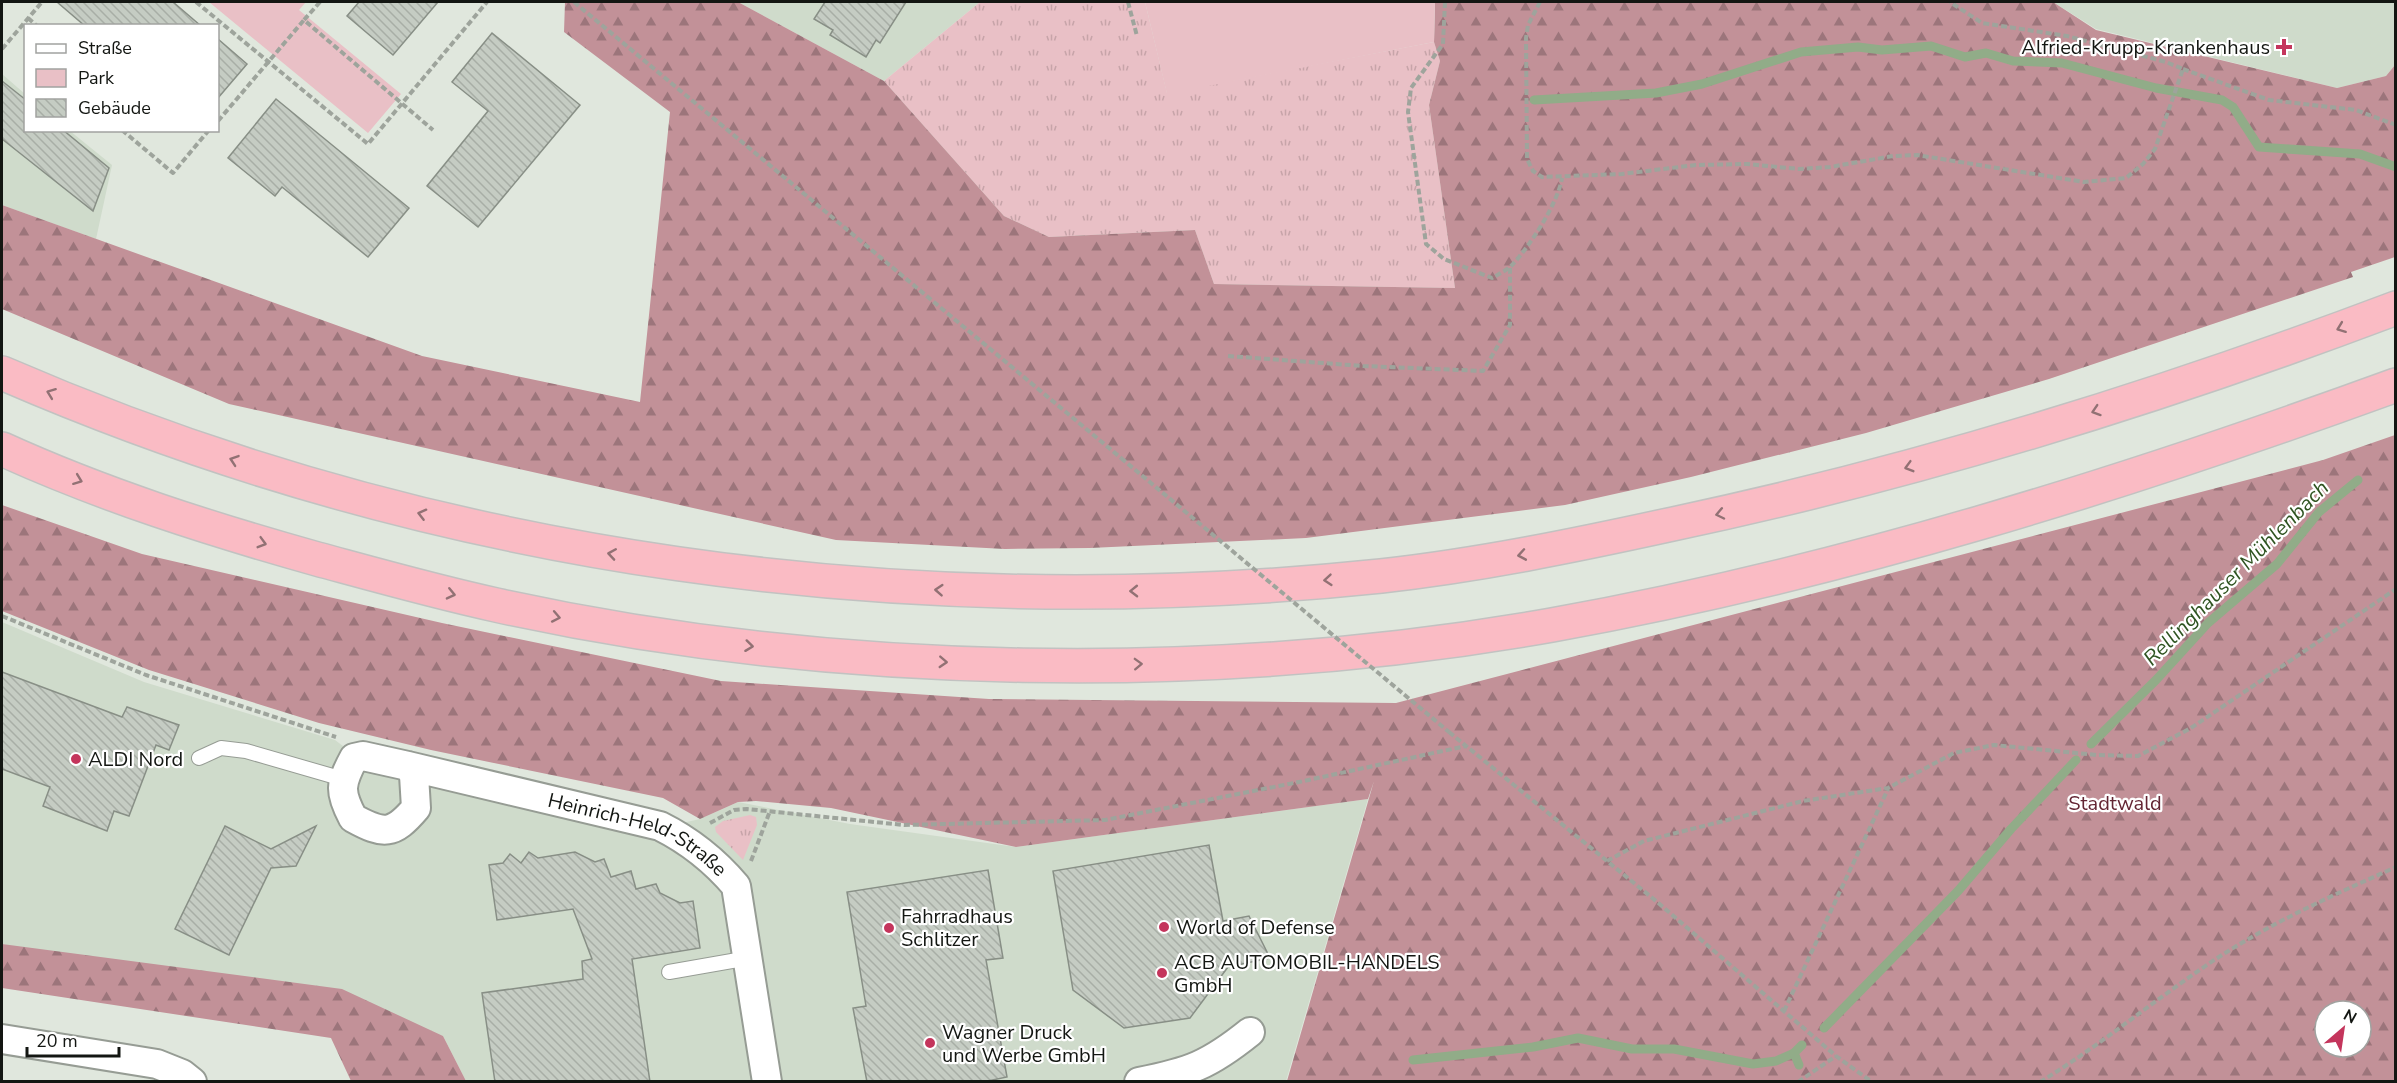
<svg xmlns="http://www.w3.org/2000/svg" width="2397" height="1083" viewBox="0 0 2397 1083" font-family="'Nunito Sans',sans-serif">
	<style>
		.built { fill: #cfdbcb }
		.grass { fill: url(#grass-tufts) }
		.forest { fill: url(#forest-firs); fill-rule: evenodd }
		.park { fill: #e9c0c6 }
		.lines { fill: none; stroke-linecap: round; stroke-linejoin: round }
		.stream { stroke: #91ac88; stroke-width: 9 }
		.building { fill: url(#building-back-hatch); stroke: #888f86; stroke-width: 1.5 }
		.service-casing { stroke: #969c94; stroke-width: 16 }
		.minor-casing { stroke: #969c94; stroke-width: 32 }
		.motorway-casing { stroke: #c2c2c1; stroke-width: 36 }
		.path { stroke: #9ea49c; stroke-width: 4; stroke-dasharray: 6 3; stroke-linecap: butt }
		.service { stroke: #fff; stroke-width: 14 }
		.minor { stroke: #fff; stroke-width: 28 }
		.motorway { stroke: #fabbc4; stroke-width: 33 }
		.path-bridge { stroke: #9ea49c; stroke-width: 4; stroke-dasharray: 6 3; stroke-linecap: butt }
		.oneway { stroke: #927174 }
		.poi-dot { fill: #c4355c; stroke: #fff; stroke-width: 2 }
		.labels { text-anchor: middle; stroke-width: 4.5; stroke-linejoin: round; paint-order: stroke }
		.poi-label { font-size: 20px; fill: #131612; stroke: #fff; text-anchor: start }
		.park-label { font-size: 20px; fill: #632533; stroke: #fff }
		.street-label { font-size: 20px; fill: #131612; stroke: #fff }
		.water-label { font-size: 21px; font-style: italic; fill: #2f5421; stroke: #fff }
	</style>
	<defs>
		<pattern id="grass-tufts" width="24" height="20" patternUnits="userSpaceOnUse" patternTransform="scale(1.5)"><rect width="24" height="20" fill="#e9c0c6"/><path d="M3 7l-1-3M5 7V3M7 7l1-3M15 17l-1-3M17 17v-4M19 17l1-3" fill="none" stroke="#c7a4a9"/></pattern>
		<pattern id="forest-firs" width="22" height="20" patternUnits="userSpaceOnUse" patternTransform="scale(1.5)"><rect width="22" height="20" fill="#c29198"/><path d="M5 1l3.5 6h-7zM16 11l3.5 6h-7z" fill="#9c757b"/></pattern>
		<pattern id="building-back-hatch" width="6" height="6" patternUnits="userSpaceOnUse" patternTransform="scale(1.5)"><rect width="6" height="6" fill="#c5ccc3"/><path d="M-1 5l2 2M0 0l6 6M5-1l2 2" fill="none" stroke="#a8aea6"/></pattern>
	</defs>
	<rect width="100%" height="100%" fill="#e0e7dd"/>
	<g class="built">
		<polygon points="738,2 980,2 884,81"/>
		<polygon points="2053,2 2395,2 2395,65 2386,76 2337,88 2096,29"/>
		<polygon points="2,74 25,94 26,130 70,131 112,165 96,239 2,205"/>
		<polygon points="2,622 144,682 335,740 364,762 660,828 700,819 738,802 850,824 1016,847 1368,799 1286,1081 466,1081 443,1036 2,944"/>
	</g>
	<g class="grass">
		<polygon points="980,2 1145,2 1167,93 1434,42 1440,61 1429,105 1455,288 1214,284 1195,230 1049,237 1004,216 884,81"/>
		<polygon points="750,815 756,817 757,825 743,860 716,832 715,827 723,821"/>
	</g>
	<g class="forest">
		<polygon points="565,2 738,2 884,81 1004,216 1049,237 1195,230 1214,284 1455,288 1429,105 1440,61 1434,42 1435,2 2053,2 2096,30 2337,88 2386,76 2395,65 2395,257 2351,272 2353,277 2049,379 1866,433 1691,477 1565,505 1306,538 1090,548 1005,549 836,540 229,404 2,309 2,205 422,356 640,402 670,112 564,32"/>
		<path d="M2395,435V1081H1287L1374,781L1368,799L1016,847L831,808L756,801L738,802L700,819L663,798L431,750L319,723L149,670L2,611V505L142,554L442,623L721,681L989,699L1396,703L2323,460ZM2325,1011H2361V1047H2325Z"/>
		<polygon points="2,944 342,989 443,1036 466,1081 351,1081 331,1038 2,988"/>
	</g>
	<g class="park">
		<polygon points="209,2 306,2 299,10 401,94 368,133"/>
		<polygon points="1145,2 1435,2 1434,42 1167,94"/>
	</g>
	<g class="lines">
		<g class="stream">
			<polyline points="1534,100 1656,93 1702,84 1801,52 1858,47 1882,50 1931,46 1965,57 1986,53 2013,61 2062,63 2156,88 2222,100 2233,107 2259,147 2360,154 2396,167"/>
			<polyline points="2091,744 2156,680 2208,623 2277,564 2319,512 2358,480"/>
			<polyline points="1824,1028 1958,891 2011,829 2076,760"/>
			<polyline points="1413,1060 1533,1047 1578,1038 1632,1049 1674,1049 1753,1064 1776,1061 1794,1053"/>
			<polyline points="1799,1065 1794,1053 1802,1045"/>
		</g>
	</g>
	<g class="building">
		<polygon points="57,2 173,2 201,26 85,26"/>
		<polygon points="359,2 438,2 393,55 347,16"/>
		<polygon points="825,2 906,2 880,43 876,40 866,57 830,35 833,30 814,19"/>
		<polygon points="492,33 580,105 478,227 427,186 488,111 452,82"/>
		<polygon points="218,39 247,64 218,98"/>
		<polygon points="2,81 26,100 26,130 63,130 109,168 93,211 2,139"/>
		<polygon points="276,99 409,208 368,257 282,187 275,196 228,158"/>
		<polygon points="2,672 122,717 127,707 179,725 169,750 156,745 129,816 114,811 107,831 43,806 50,787 2,769"/>
		<polygon points="225,826 271,849 316,826 296,866 271,868 229,955 175,929"/>
		<polygon points="1209,845 1223,921 1249,916 1270,958 1228,967 1190,1018 1124,1028 1073,990 1053,871"/>
		<polygon points="529,852 538,858 575,852 595,862 604,859 611,877 631,871 636,889 656,884 660,893 680,903 693,901 700,948 632,959 650,1082 495,1082 482,993 583,979 582,961 592,959 573,909 497,920 489,865 503,863 510,854 521,863"/>
		<polygon points="988,870 1003,958 986,960 1007,1077 983,1082 867,1082 853,1008 866,1006 847,892"/>
	</g>
	<g class="lines">
		<g class="service-casing">
			<g id="service">
				<polyline points="199,758 221,748 246,751 343,779"/>
				<polyline points="669,972 749,958"/>
			</g>
		</g>
		<g class="minor-casing">
			<g id="minor">
				<path id="s1" d="M408,766L414,775L416,808C393,835 384,835 353,818C339,792 340,784 354,758L363,756L408,766L660,826C690,841 714,860 736,886L767,1082"/>
				<polyline points="2,1039 157,1064 182,1074 192,1082"/>
				<path d="M1139,1082C1190,1072 1209,1065 1250,1032"/>
			</g>
		</g>
		<g class="motorway-casing">
			<g id="motorway">
				<path d="M2,373C437,562 910,625 1381,576C1480,565 1577,545 1673,524C1919,472 2160,397 2396,308"/>
				<path d="M2,449C103,495 210,529 317,559C376,575 436,592 496,605C832,679 1214,685 1552,625C1841,573 2121,485 2396,385"/>
			</g>
		</g>
		<g class="path">
			<polyline points="196,2 368,144 487,2"/>
			<polyline points="320,2 304,20 433,130"/>
			<polyline points="574,2 1121,458"/>
			<polyline points="1128,2 1137,36"/>
			<path d="M1445,2L1443,44L1411,88L1408,112L1426,244L1444,259L1492,278C1499,274 1507,270 1512,265C1530,246 1558,203 1562,178"/>
			<polyline points="1540,2 1528,25 1526,38 1527,159 1533,171 1542,177 1622,174 1696,165 1747,164 1799,169 1830,167 1893,156 1917,155 2084,182 2126,178 2143,164 2155,149 2183,69 2166,62 2067,36 1982,23 1950,2"/>
			<polyline points="28,18 37,26"/>
			<polyline points="2,49 42,2"/>
			<polyline points="2183,69 2269,100 2356,110 2396,125"/>
			<polyline points="218,121 304,20"/>
			<polyline points="122,130 173,173 209,130"/>
			<polyline points="1228,356 1363,366 1483,371 1510,325 1510,268"/>
			<polyline points="2,616 146,675 336,737"/>
			<polyline points="1449,732 1656,901 1836,1056 1872,1082"/>
			<polyline points="710,823 734,810 747,809 904,825 1105,820 1299,782 1466,746"/>
			<polyline points="751,861 770,811"/>
			<polyline points="1607,861 1644,841 1803,801 1888,788 1954,753 1994,745 2097,755 2138,756 2191,728 2396,589"/>
			<polyline points="1784,1011 1888,789"/>
			<polyline points="1798,1082 1836,1056"/>
			<path d="M2040,1082C2096,1048 2147,1006 2201,969C2261,927 2329,897 2396,867"/>
		</g>
		<use href="#service" class="service"/>
		<use href="#minor" class="minor"/>
		<use href="#motorway" class="motorway"/>
		<polyline class="path-bridge" points="1121,458 1449,732"/>
	</g>
	<defs><path id="oneway-chevron" d="M-2-3.5L2.5 0L-2 3.5" fill="none" stroke-width="1.6" stroke-linecap="round" stroke-linejoin="round" transform="scale(1.5)"/></defs>
	<g class="oneway">
		<use href="#oneway-chevron" transform="translate(2341 328) rotate(159)"/>
		<use href="#oneway-chevron" transform="translate(51 393) rotate(-159)"/>
		<use href="#oneway-chevron" transform="translate(2096 411) rotate(162)"/>
		<use href="#oneway-chevron" transform="translate(234 460) rotate(-161)"/>
		<use href="#oneway-chevron" transform="translate(1909 467) rotate(164)"/>
		<use href="#oneway-chevron" transform="translate(78 480) rotate(21)"/>
		<use href="#oneway-chevron" transform="translate(422 514) rotate(-166)"/>
		<use href="#oneway-chevron" transform="translate(1720 514) rotate(168)"/>
		<use href="#oneway-chevron" transform="translate(262 543) rotate(16)"/>
		<use href="#oneway-chevron" transform="translate(612 554) rotate(-171)"/>
		<use href="#oneway-chevron" transform="translate(1522 555) rotate(170)"/>
		<use href="#oneway-chevron" transform="translate(1328 580) rotate(175)"/>
		<use href="#oneway-chevron" transform="translate(939 590) rotate(-176)"/>
		<use href="#oneway-chevron" transform="translate(1134 591) rotate(179)"/>
		<use href="#oneway-chevron" transform="translate(451 594) rotate(13)"/>
		<use href="#oneway-chevron" transform="translate(556 617) rotate(11)"/>
		<use href="#oneway-chevron" transform="translate(749 646) rotate(7)"/>
		<use href="#oneway-chevron" transform="translate(943 662) rotate(3)"/>
		<use href="#oneway-chevron" transform="translate(1138 664) rotate(-2)"/>
	</g>
	<g class="poi-dot">
		<path d="M2281 38h6v6h6v6h-6v6h-6v-6h-6v-6h6z"/>
		<circle cx="76" cy="759" r="6"/>
		<circle cx="1164" cy="927" r="6"/>
		<circle cx="889" cy="928" r="6"/>
		<circle cx="1162" cy="973" r="6"/>
		<circle cx="930" cy="1043" r="6"/>
	</g>
	<g class="labels">
		<g class="poi-label">
			<text x="2270" y="54" text-anchor="end">Alfried-Krupp-Krankenhaus</text>
			<text x="88" y="766">ALDI Nord</text>
			<text x="901" y="923">Fahrradhaus<tspan x="901" dy="23">Schlitzer</tspan></text>
			<text x="1176" y="934">World of Defense</text>
			<text x="1174" y="969">ACB AUTOMOBIL-HANDELS<tspan x="1174" dy="23">GmbH</tspan></text>
			<text x="942" y="1039">Wagner Druck<tspan x="942" dy="23">und Werbe GmbH</tspan></text>
		</g>
		<g class="park-label">
			<text x="2115" y="810">Stadtwald</text>
		</g>
		<g class="street-label">
			<text dy="7" stroke="none"><textPath href="#s1" startOffset="478">Heinrich-Held-Straße</textPath></text>
		</g>
		<g class="water-label">
			<text transform="translate(2236 573) rotate(-45)" y="7">Rellinghauser Mühlenbach</text>
		</g>
	</g>
	<rect width="2397" height="1083" fill="none" stroke="#131612" stroke-width="6"/>
	<rect x="24" y="24" width="195" height="108" fill="#ffffff" stroke="#a1a2a0" stroke-width="1.5"/>
	<rect x="36" y="44" width="30" height="9" fill="#ffffff" stroke="#a1a2a0" stroke-width="1.5"/>
	<text x="78" y="54" font-size="18" fill="#131612">Straße</text>
	<rect x="36" y="69" width="30" height="18" fill="#e9c0c6" stroke="#a1a2a0" stroke-width="1.5"/>
	<text x="78" y="84" font-size="18" fill="#131612">Park</text>
	<rect x="36" y="99" width="30" height="18" fill="url(#building-back-hatch)" stroke="#a1a2a0" stroke-width="1.5"/>
	<text x="78" y="114" font-size="18" fill="#131612">Gebäude</text>
	<g transform="translate(2343 1029) rotate(29)"><circle r="28" fill="#ffffff" stroke="#a1a2a0" stroke-width="1.5"/>
	<path d="M0-4.5L10 22L0 15L-10 22Z" fill="#c4355c"/>
	<text y="-9" font-size="16" font-weight="bold" text-anchor="middle" fill="#131612">N</text>
	</g>
	<path d="M27 1047v9h92v-9" fill="none" stroke="#131612" stroke-width="3"/>
	<text x="36" y="1047" font-size="18" fill="#131612" stroke="#ffffff" stroke-width="4.5" paint-order="stroke">20 m</text>
</svg>
